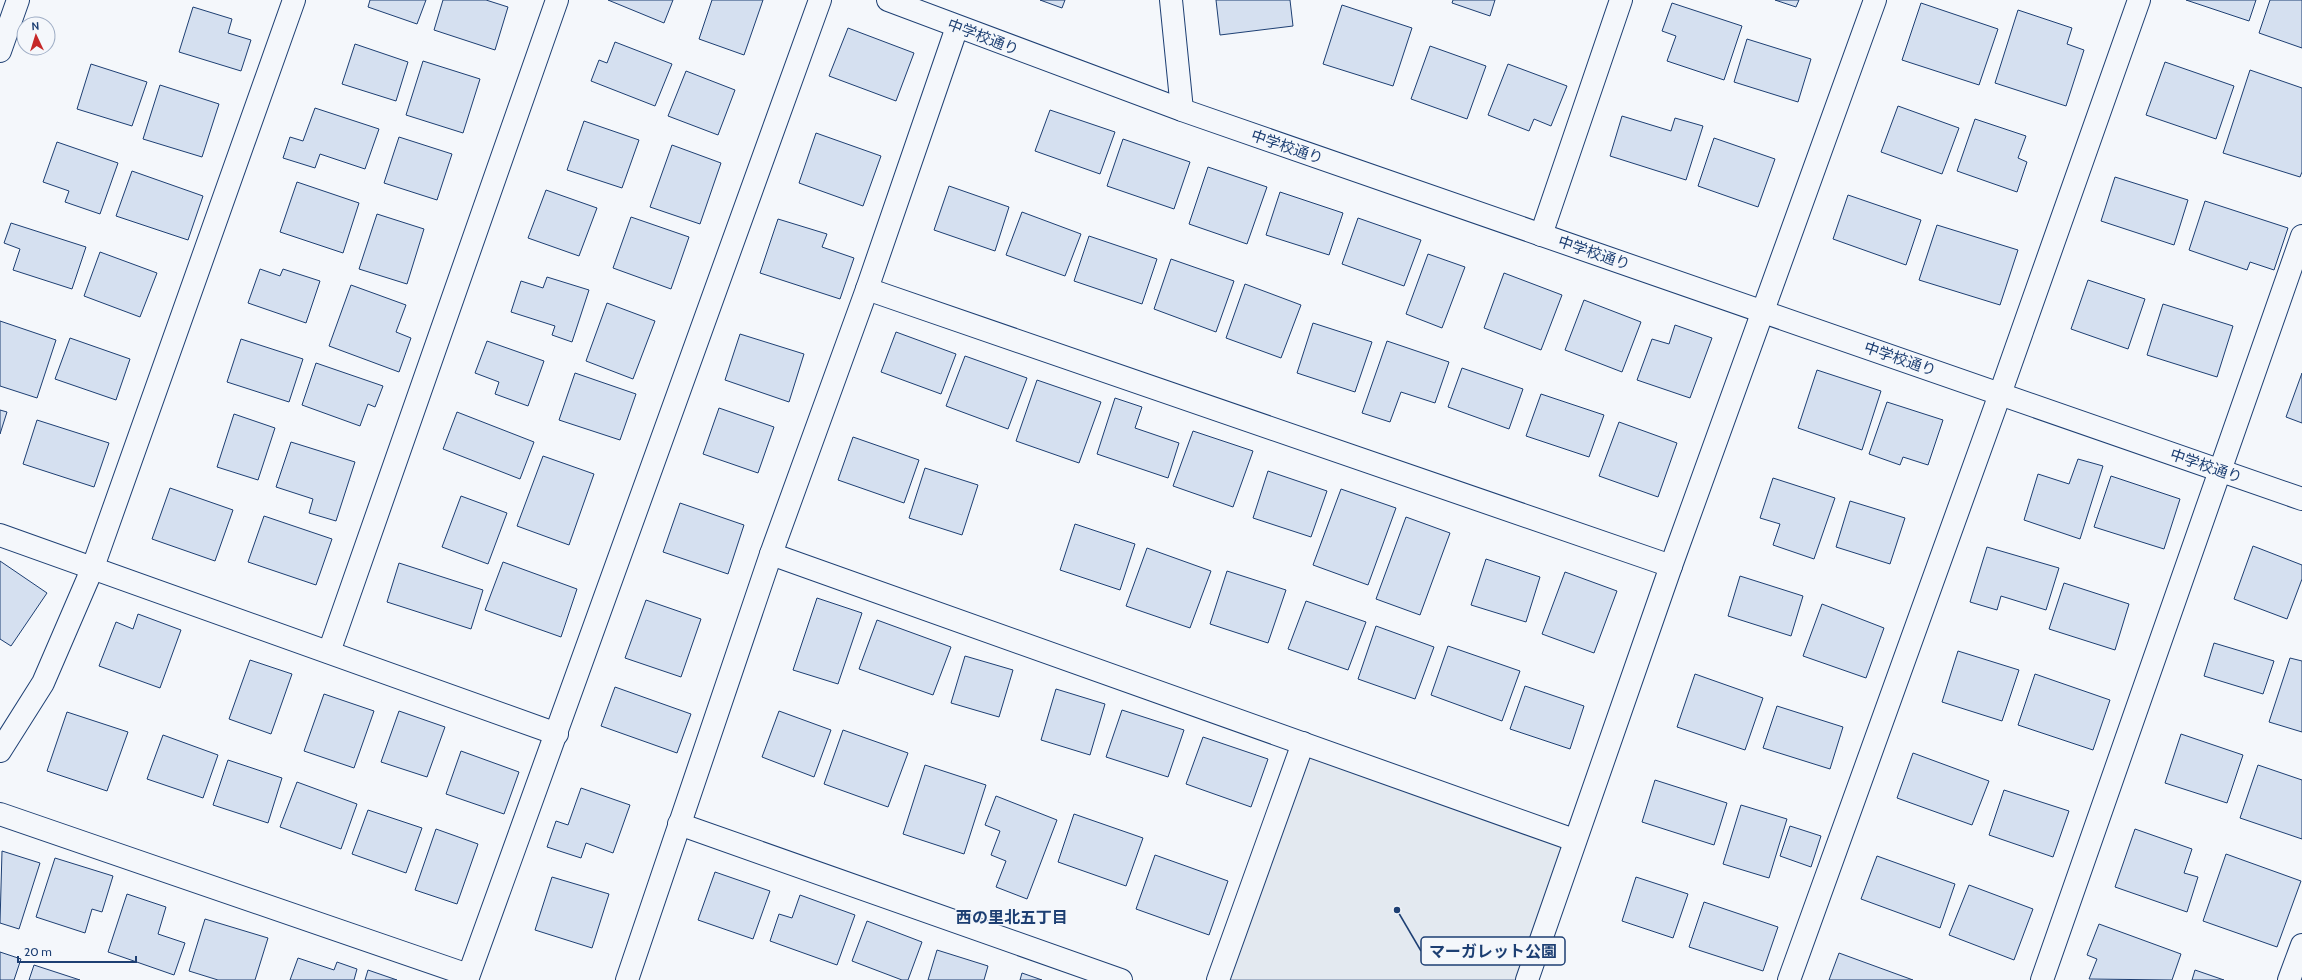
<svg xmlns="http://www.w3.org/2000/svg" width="2302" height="980" viewBox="0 0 2302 980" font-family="Cabin,'Noto Sans JP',sans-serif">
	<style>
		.green { fill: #e3e9f0; stroke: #687fa3 }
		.building { fill: #d5e0f0; stroke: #1d3f73 }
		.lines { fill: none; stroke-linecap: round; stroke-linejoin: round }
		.minor-casing { stroke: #1d3f73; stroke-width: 24 }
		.minor { stroke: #f4f7fb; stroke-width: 22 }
		.labels { text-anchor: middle; stroke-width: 3; stroke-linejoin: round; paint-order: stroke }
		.street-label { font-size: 15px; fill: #1d3f73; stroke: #f4f7fb }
		.neighbourhood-label { font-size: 16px; font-weight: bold; fill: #1d3f73; stroke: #f4f7fb }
		.leader { fill: none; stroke: #1d3f73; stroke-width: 1.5 }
		.callout-dot { fill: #1d3f73; stroke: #f4f7fb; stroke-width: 1.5 }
		.callout { fill: #f4f7fb; stroke: #1d3f73; stroke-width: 1.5 }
		.callout-label { font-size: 16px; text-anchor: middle; font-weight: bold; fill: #1d3f73 }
	</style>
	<rect width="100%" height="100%" fill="#f4f7fb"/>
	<polygon class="green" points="1303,743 1574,840 1527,980 1218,980"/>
	<g class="building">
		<polygon points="370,0 426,0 417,24 368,7"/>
		<polygon points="443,0 486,0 508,7 495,50 434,30"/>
		<polygon points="608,0 673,0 664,23"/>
		<polygon points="712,0 763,0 744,55 699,39"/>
		<polygon points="1040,0 1065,0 1062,8"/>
		<polygon points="1216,0 1290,0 1293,26 1220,35"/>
		<polygon points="1453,0 1495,0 1490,16 1452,3"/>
		<polygon points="1775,0 1799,0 1796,7"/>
		<polygon points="2186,0 2256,0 2249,21"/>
		<polygon points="2270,0 2302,0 2302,48 2259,33"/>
		<polygon points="1672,3 1742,26 1724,80 1667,61 1676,36 1662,31"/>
		<polygon points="1921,3 1998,29 1979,85 1902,60"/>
		<polygon points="1342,5 1412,28 1393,86 1323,64"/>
		<polygon points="193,7 232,19 228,33 251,40 241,71 179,52"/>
		<polygon points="2018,10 2072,28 2067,44 2084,50 2066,106 1995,83"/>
		<polygon points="848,28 914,53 896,101 829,76"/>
		<polygon points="1747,39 1811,59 1798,102 1734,82"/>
		<polygon points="615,42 672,64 655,106 591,81 599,60 607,63"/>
		<polygon points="355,44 408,62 396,101 342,84"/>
		<polygon points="1430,46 1486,66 1467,119 1411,99"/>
		<polygon points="423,61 480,79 463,133 406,115"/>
		<polygon points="2165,62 2234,86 2216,139 2146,115"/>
		<polygon points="91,64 147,82 132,126 77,109"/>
		<polygon points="1508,64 1567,86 1551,126 1534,119 1529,131 1488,115"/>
		<polygon points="2250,70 2302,88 2302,172 2300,177 2223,153"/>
		<polygon points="686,71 735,90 718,135 668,116"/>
		<polygon points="160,85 219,104 202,157 143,139"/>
		<polygon points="1898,106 1959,128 1942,174 1881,152"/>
		<polygon points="315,108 379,129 365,169 320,154 315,168 283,158 290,137 303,141"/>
		<polygon points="1050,110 1115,132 1100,174 1035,151"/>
		<polygon points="1622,116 1671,131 1675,118 1703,126 1686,180 1610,156"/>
		<polygon points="1975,119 2026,136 2018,158 2027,162 2017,192 1957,171"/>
		<polygon points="584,121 639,140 622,188 567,170"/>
		<polygon points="816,133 881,156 863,206 799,183"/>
		<polygon points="399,137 452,154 437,200 384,183"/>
		<polygon points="1714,138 1775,159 1758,207 1698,186"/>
		<polygon points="1123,139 1190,162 1174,209 1107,186"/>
		<polygon points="57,142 118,163 100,214 65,202 69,191 43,182"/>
		<polygon points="672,145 721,163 700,224 650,207"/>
		<polygon points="1208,167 1267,187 1247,244 1189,224"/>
		<polygon points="132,171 203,196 188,240 116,216"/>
		<polygon points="2115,177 2188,200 2174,245 2101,221"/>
		<polygon points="297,182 359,203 343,253 280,232"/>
		<polygon points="949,186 1009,207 995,251 934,230"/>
		<polygon points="546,190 597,208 579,256 528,238"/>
		<polygon points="1280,192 1343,213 1329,255 1266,235"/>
		<polygon points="1848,195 1921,220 1906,265 1833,239"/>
		<polygon points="2205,201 2288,228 2274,270 2250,262 2247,270 2189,250"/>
		<polygon points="1022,212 1081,234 1065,276 1006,255"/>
		<polygon points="377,214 424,229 407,284 359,269"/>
		<polygon points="631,217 689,237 671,289 613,268"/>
		<polygon points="1358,218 1421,240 1404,286 1342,264"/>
		<polygon points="778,219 827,234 822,247 854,258 840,299 760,273"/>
		<polygon points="11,223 86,247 72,289 13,270 20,249 4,243"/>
		<polygon points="1937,225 2018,250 2000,305 1919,280"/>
		<polygon points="1089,236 1157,259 1142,304 1074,281"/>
		<polygon points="100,252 157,273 140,317 84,296"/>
		<polygon points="1428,254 1465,267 1442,328 1406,314"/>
		<polygon points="1171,259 1234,281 1216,332 1154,309"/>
		<polygon points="260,269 280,276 283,269 320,281 306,323 248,303"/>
		<polygon points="1504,273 1562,295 1541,350 1484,328"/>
		<polygon points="547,277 589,290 572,342 552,335 555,326 511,312 521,281 543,288"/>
		<polygon points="2088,280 2145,299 2128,349 2071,329"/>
		<polygon points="1245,284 1301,305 1281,358 1226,338"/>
		<polygon points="351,285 406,305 396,332 411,338 399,372 329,346"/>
		<polygon points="1584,300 1641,322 1622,372 1565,350"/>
		<polygon points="607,303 655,321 633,379 586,361"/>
		<polygon points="2163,304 2233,326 2217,377 2147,355"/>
		<polygon points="0,321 56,340 37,398 0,386"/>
		<polygon points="1313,323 1372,342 1355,392 1297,373"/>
		<polygon points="1675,325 1712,338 1690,398 1637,380 1652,339 1669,344"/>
		<polygon points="896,332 956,354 941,394 881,372"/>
		<polygon points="740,334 804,354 789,402 725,380"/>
		<polygon points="70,338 130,359 116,400 55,379"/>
		<polygon points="241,339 303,359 289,402 227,382"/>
		<polygon points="487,341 544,361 528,406 495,394 499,382 475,373"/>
		<polygon points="1387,341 1449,362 1435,403 1401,392 1390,422 1362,413"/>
		<polygon points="965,356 1027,378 1008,429 946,406"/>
		<polygon points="316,363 383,386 375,407 368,404 360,426 302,405"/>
		<polygon points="1462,368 1523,389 1509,429 1448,407"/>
		<polygon points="1817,370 1881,391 1862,450 1798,428"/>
		<polygon points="575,373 636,394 620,440 559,420"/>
		<polygon points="2302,373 2302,423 2286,417"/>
		<polygon points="1037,380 1101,402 1079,463 1016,441"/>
		<polygon points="1541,394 1604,415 1589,457 1526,436"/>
		<polygon points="1115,398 1142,407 1135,428 1179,443 1168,478 1097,454"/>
		<polygon points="1887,402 1943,420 1928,465 1903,457 1900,465 1869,454"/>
		<polygon points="719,408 774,427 758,473 703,454"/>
		<polygon points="0,410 7,412 0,434"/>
		<polygon points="457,412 534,442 520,479 443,449"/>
		<polygon points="234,414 275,428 258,480 217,467"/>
		<polygon points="37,420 109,443 94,487 23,464"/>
		<polygon points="1619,422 1677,443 1658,497 1599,476"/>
		<polygon points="1193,431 1253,451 1233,507 1173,486"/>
		<polygon points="853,437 919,460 904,503 838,480"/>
		<polygon points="291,442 355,462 336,521 309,513 313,499 276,487"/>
		<polygon points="543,456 594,474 569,545 517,526"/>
		<polygon points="2078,459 2103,466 2080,539 2024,520 2038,474 2069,484"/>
		<polygon points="925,468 978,485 962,535 909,518"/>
		<polygon points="1268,471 1327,491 1311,537 1253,518"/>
		<polygon points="2111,476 2180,499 2164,549 2094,527"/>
		<polygon points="1773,478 1835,498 1814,559 1773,545 1780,524 1760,518"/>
		<polygon points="170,488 233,510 215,561 152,539"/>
		<polygon points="1341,489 1396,508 1368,585 1313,565"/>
		<polygon points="461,496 507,513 488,564 442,547"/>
		<polygon points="1850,501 1905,518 1890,564 1836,547"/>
		<polygon points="680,503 744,525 728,574 663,552"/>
		<polygon points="264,516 332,539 316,585 248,562"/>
		<polygon points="1406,517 1450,533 1420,615 1376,599"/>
		<polygon points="1075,524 1135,544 1120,590 1060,570"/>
		<polygon points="2253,546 2302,565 2302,579 2287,619 2234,599"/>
		<polygon points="1987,547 2059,568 2046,610 2001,596 1997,610 1970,602"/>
		<polygon points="1147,548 1211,571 1190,628 1126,606"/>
		<polygon points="1486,559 1540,577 1526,622 1471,605"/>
		<polygon points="0,561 47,593 11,646 0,639"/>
		<polygon points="503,562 577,589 561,637 485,610"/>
		<polygon points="399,563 483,590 471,629 387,602"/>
		<polygon points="1227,571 1286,590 1268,643 1210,624"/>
		<polygon points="1565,572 1617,591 1594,653 1542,634"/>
		<polygon points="1740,576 1803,596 1791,636 1728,616"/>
		<polygon points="2064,583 2129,604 2115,650 2049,629"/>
		<polygon points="817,598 862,613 838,684 793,670"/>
		<polygon points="646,600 701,619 681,677 625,658"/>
		<polygon points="1306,601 1366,622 1348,670 1288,649"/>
		<polygon points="1822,604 1884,628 1866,678 1803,656"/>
		<polygon points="138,614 181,630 160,688 99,666 116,622 133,629"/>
		<polygon points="877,620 951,647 933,695 859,669"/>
		<polygon points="1376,626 1434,647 1415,699 1358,679"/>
		<polygon points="2214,643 2274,661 2263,694 2204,676"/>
		<polygon points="1448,646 1520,671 1502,721 1431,695"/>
		<polygon points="1958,651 2019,670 2002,721 1942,702"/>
		<polygon points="965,656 1013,670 999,717 951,703"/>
		<polygon points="2290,658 2302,661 2302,732 2269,722"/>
		<polygon points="250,660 292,674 271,734 229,719"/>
		<polygon points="1695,674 1763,698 1745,750 1677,727"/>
		<polygon points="2035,674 2110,700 2093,750 2018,725"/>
		<polygon points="1525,686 1584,706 1570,749 1510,729"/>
		<polygon points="615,687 691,714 677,753 601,726"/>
		<polygon points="1056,689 1105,704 1090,755 1041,740"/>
		<polygon points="324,694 374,711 354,768 304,751"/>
		<polygon points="1777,706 1843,727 1830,769 1763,748"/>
		<polygon points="1122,710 1184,730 1168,777 1106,757"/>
		<polygon points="399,711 445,727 427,777 381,762"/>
		<polygon points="779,711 831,730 814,777 762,757"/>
		<polygon points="67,712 128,732 107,791 47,771"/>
		<polygon points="843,730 908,753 888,807 824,784"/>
		<polygon points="2181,734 2243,755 2227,803 2165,783"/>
		<polygon points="163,735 218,755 203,798 147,779"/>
		<polygon points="1203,737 1268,759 1251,807 1186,784"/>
		<polygon points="461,751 519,772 504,814 446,794"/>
		<polygon points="1913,753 1989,781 1972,825 1897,798"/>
		<polygon points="228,760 282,778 268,823 213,805"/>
		<polygon points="925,765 986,785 964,854 903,834"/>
		<polygon points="2258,765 2302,780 2302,839 2240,818"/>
		<polygon points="1655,780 1727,803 1714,845 1642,822"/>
		<polygon points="297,782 357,804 341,849 280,827"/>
		<polygon points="581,788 630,805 613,853 586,843 581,858 547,847 556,821 568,825"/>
		<polygon points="2004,790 2069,811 2053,857 1989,835"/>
		<polygon points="996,796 1057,820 1027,899 996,887 1006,861 991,855 1000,831 985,825"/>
		<polygon points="1741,805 1787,819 1769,878 1723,864"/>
		<polygon points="368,810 422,828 406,873 352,854"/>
		<polygon points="1074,814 1143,838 1126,886 1058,862"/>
		<polygon points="1790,826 1821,836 1811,867 1780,856"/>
		<polygon points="436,829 478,844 457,904 415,890"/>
		<polygon points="2135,829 2192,849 2184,873 2198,877 2187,912 2115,887"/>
		<polygon points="2,851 40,863 19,929 0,923"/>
		<polygon points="2226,854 2301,881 2277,947 2203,921"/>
		<polygon points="1155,855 1228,881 1209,935 1136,909"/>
		<polygon points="1877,856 1955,884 1940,928 1861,899"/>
		<polygon points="55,858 113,876 102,912 92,909 85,933 36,917"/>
		<polygon points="715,872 770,891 753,939 698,920"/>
		<polygon points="552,877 609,894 592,948 535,930"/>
		<polygon points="1636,877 1688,894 1673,938 1622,921"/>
		<polygon points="1969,885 2033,909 2014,960 1949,935"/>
		<polygon points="127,894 166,907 158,934 185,943 174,975 108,952"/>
		<polygon points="800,895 855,915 837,965 770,941 779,914 792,918"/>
		<polygon points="1704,902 1778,927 1763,971 1689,947"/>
		<polygon points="205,919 268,938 255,980 218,980 189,971"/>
		<polygon points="867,921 922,942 908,980 902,980 852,961"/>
		<polygon points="2099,924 2181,954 2172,980 2089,979 2097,959 2087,955"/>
		<polygon points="937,950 988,966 984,980 928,980"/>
		<polygon points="0,952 21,959 14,980 0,980"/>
		<polygon points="1839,953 1913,980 1829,980"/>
		<polygon points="298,958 334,970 337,962 357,969 354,980 290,980"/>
		<polygon points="34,965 80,980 29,980"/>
		<polygon points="368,970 397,980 365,980"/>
		<polygon points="2195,970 2224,980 2192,980"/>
		<polygon points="1022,973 1042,980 1020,980"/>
	</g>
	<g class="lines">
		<g class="minor-casing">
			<g id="minor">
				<polyline points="888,0 1182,110 2302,499"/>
				<polyline points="1171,0 1182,110"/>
				<polyline points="0,51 18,0"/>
				<polyline points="1541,235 1621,0"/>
				<polyline points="867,289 1671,566"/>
				<polyline points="0,535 557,734"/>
				<polyline points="771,554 1574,840"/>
				<polyline points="329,652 557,0"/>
				<polyline points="0,751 43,683 93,567 294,0"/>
				<polyline points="0,814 468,975"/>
				<polyline points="679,824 1121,980"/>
				<polyline points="467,980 820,0"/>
				<polyline points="627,980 771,554 867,289 957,27"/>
				<polyline points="1218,980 1303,743"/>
				<polyline points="1527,980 1671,566 1875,0"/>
				<polyline points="1789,980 2000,394 2139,0"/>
				<polyline points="2042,980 2302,236"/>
				<polyline points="2289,980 2302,945"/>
			</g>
		</g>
		<use href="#minor" class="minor"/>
	</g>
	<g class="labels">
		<g class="street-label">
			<text transform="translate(983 37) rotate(21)" y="5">中学校通り</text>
			<text transform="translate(1287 147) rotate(19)" y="5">中学校通り</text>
			<text transform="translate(1594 253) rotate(19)" y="5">中学校通り</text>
			<text transform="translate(1900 359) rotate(19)" y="5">中学校通り</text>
			<text transform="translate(2206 466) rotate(19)" y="5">中学校通り</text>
		</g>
		<g class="neighbourhood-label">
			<text x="1012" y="923">西の里北五丁目</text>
		</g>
	</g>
	<path class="leader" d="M1397 910L1421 951"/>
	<circle class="callout-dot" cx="1397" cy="910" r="4"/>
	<rect class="callout" x="1421" y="937" width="144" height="28" rx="4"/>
	<g class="callout-label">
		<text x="1493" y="957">マーガレット公園</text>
	</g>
	<g transform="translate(36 36) rotate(356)"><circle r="19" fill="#f4f7fb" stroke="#9eadc5"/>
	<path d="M0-3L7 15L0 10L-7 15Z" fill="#c62828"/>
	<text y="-6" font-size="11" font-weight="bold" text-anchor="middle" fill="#1d3f73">N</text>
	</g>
	<path d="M18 956v6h118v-6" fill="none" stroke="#1d3f73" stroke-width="2"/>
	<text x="24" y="956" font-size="12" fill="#1d3f73" stroke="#f4f7fb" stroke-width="3" paint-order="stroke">20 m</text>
</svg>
